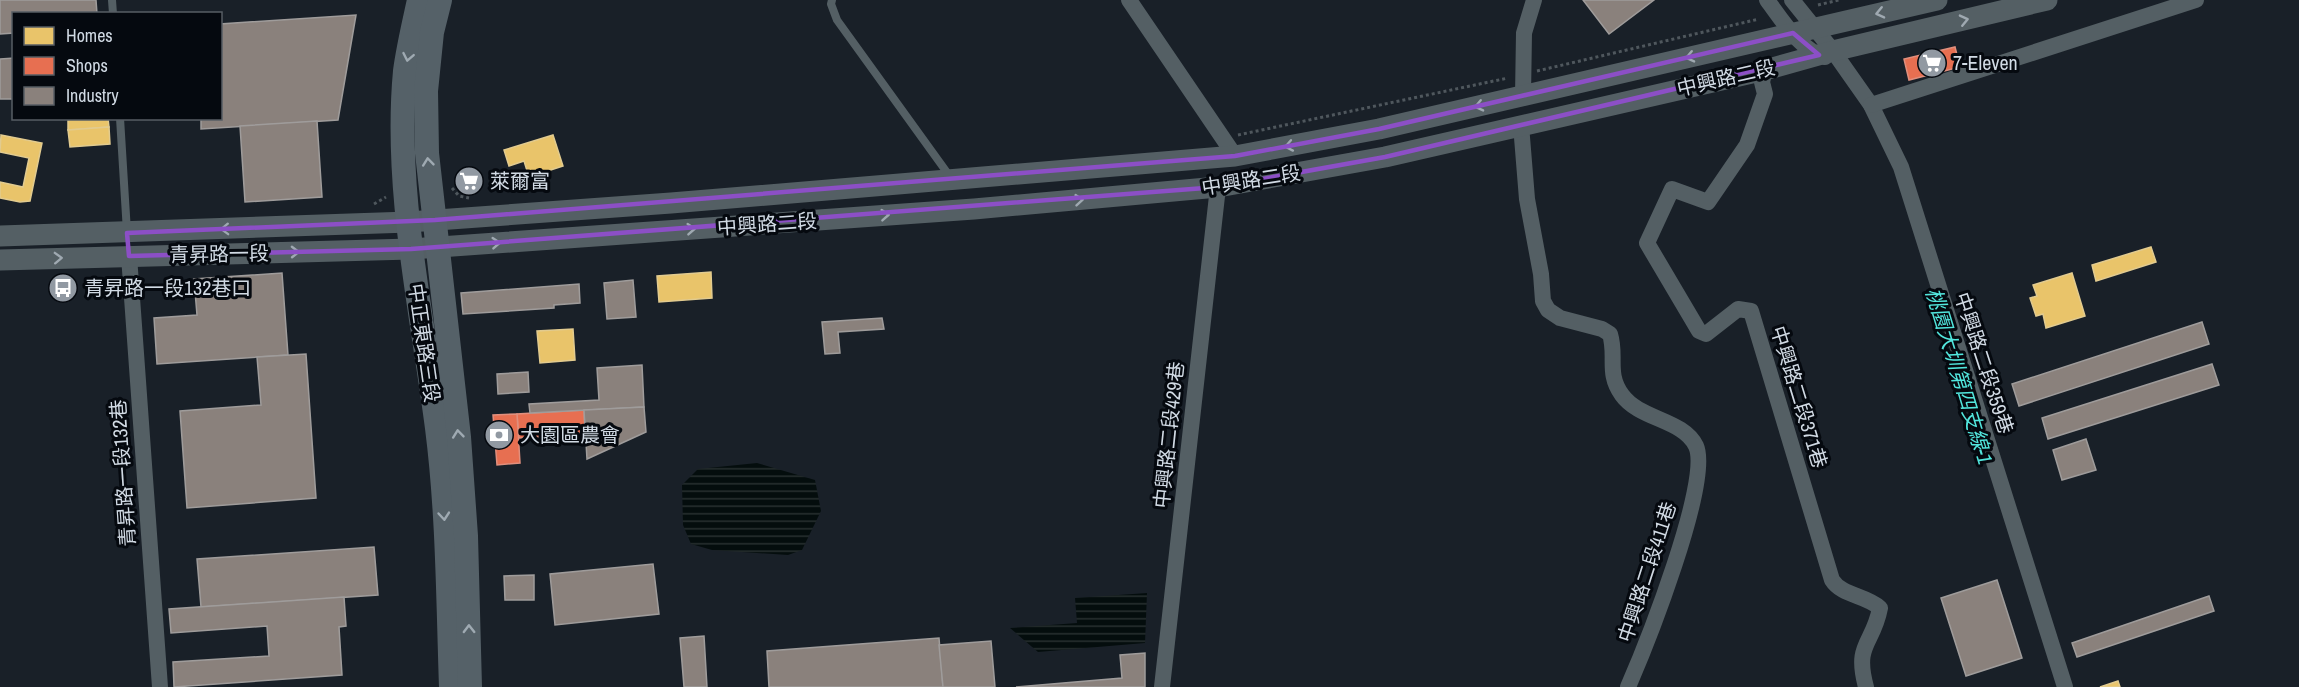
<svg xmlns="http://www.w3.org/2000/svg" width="2299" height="687" viewBox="0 0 2299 687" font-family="'Archivo Narrow','Noto Sans TC',sans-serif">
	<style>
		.water { fill: url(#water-rules) }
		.homes { fill: #e9c46a; stroke: #e2cb8f; stroke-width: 1.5 }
		.shops { fill: #e76f51; stroke: #e08f7d; stroke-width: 1.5 }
		.industry { fill: #8a817c; stroke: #9f9c9b; stroke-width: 1.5 }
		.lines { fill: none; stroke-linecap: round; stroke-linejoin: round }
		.path { stroke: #4f575d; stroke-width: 3; stroke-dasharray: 3 3; stroke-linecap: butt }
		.service { stroke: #545f64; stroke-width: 8 }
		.minor { stroke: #545f64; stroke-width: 16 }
		.tertiary { stroke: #545f64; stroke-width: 21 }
		.secondary { stroke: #556168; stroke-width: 24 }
		.oneway { stroke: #9fa9b1 }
		.oneway2 { stroke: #9faab2 }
		.marked { fill: none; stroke: #8c4fc6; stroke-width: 4.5; stroke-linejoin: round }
		.labels { text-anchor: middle; stroke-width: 6; stroke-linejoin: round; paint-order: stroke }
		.poi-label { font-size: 20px; fill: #d1dae4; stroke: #05090f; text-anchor: start }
		.street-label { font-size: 20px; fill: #d1dae4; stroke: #05090f }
		.water-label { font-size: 21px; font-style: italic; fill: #52e6dd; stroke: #05090f }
	</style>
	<defs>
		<pattern id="water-rules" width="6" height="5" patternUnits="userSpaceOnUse" patternTransform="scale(1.5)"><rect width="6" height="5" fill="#040d0d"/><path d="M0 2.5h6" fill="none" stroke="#283030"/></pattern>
	</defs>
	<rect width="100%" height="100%" fill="#192028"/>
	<g class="water">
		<polygon points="757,463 815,480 821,511 802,550 788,555 712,550 691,544 683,525 682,485 698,469"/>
		<polygon points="1147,593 1145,643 1038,652 1010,628 1077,623 1075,598"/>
	</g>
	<g class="homes">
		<polygon points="68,118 108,118 109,127 68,130"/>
		<polygon points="109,127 110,144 70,147 68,130"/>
		<polygon points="1,135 42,143 30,201 20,202 0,198 0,182 23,187 29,158 0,152"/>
		<polygon points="553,135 563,166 529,177 524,161 509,166 504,150"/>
		<polygon points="2151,247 2156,262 2096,281 2092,265"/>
		<polygon points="711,272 712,298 659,302 657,276"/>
		<polygon points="2072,273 2085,316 2046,328 2043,314 2036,316 2030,298 2037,296 2033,285"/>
		<polygon points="573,329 575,360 540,363 537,331"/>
		<polygon points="2118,681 2120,687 2100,687"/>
	</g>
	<g class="shops">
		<polygon points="1955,47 1960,67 1909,80 1904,59"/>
		<polygon points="584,410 585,434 519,438 517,414"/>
		<polygon points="517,414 520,463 497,465 493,415"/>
	</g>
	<g class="industry">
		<polygon points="0,0 96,0 97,14 14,14 14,33 0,34"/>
		<polygon points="1583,0 1654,0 1609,34"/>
		<polygon points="356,15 338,120 201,129 201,118 220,118 220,24"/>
		<polygon points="14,58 14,99 0,99 0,59"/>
		<polygon points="317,121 322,197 245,202 240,126"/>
		<polygon points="282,273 288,355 157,364 154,318 197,315 194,279"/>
		<polygon points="633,280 636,317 607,319 604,283"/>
		<polygon points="579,284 580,303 554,305 554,308 463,314 461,293"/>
		<polygon points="882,318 884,329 838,332 840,353 825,354 822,322"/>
		<polygon points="2202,322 2209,344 2019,406 2012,384"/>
		<polygon points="306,354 316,498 187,508 180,411 261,405 257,357"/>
		<polygon points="2212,364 2219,385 2048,439 2042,418"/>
		<polygon points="642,365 644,407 530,413 529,404 599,400 597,368"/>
		<polygon points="528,372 529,392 498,394 497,374"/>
		<polygon points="644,407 646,432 587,459 584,410"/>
		<polygon points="2086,439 2096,470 2062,480 2053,450"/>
		<polygon points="374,547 378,595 201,607 197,559"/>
		<polygon points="653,564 659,614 555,625 550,574"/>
		<polygon points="534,575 534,600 505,600 504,576"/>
		<polygon points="1997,580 2022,658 1966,676 1941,598"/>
		<polygon points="2209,596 2214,611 2077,657 2072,643"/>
		<polygon points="344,597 346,626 339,627 342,675 174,687 173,662 269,656 267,626 171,633 169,609"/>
		<polygon points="704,636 707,687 684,687 680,638"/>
		<polygon points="939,638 943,687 769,687 767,651"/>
		<polygon points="991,641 995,687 943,687 939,645"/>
		<polygon points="1145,653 1145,687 1016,687 1122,678 1120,655"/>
	</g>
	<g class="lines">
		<g class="path">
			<polyline points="1818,5 1839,0"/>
			<polyline points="1537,71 1759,19"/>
			<polyline points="1238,135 1508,78"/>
			<polyline points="452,188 459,196 469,198"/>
			<polyline points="374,204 386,197"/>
		</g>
		<g class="service">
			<polyline points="112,0 113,14"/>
			<polyline points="832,0 831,4 837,20 951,178"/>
			<polyline points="120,118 127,232"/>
		</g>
		<g class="minor">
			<polyline points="1129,0 1235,156"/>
			<path d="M1767,0C1782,20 1800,50 1825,57"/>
			<polyline points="1792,0 1833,51 1871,105 1901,167 2065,687"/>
			<path d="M1765,70L1762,82L1765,94L1747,145L1708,202L1672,189L1647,243L1699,331L1706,334L1738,309L1751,311L1832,580C1842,596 1866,595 1880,608C1873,645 1854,643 1866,687"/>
			<polyline points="1523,96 1524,33 1534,0"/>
			<polyline points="1871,105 2196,0"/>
			<path d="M1521,125L1527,199L1541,274L1543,301L1548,310L1560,318L1602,329L1610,334C1617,357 1606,373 1622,395C1640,420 1683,419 1696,446C1712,481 1645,648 1628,687"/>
			<polyline points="129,256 160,687"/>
			<polyline points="1162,687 1218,187"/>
		</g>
		<g class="tertiary">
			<polyline points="0,236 409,222 671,203 1235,156 1379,129 1937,0"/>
			<polyline points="0,260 411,249 974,209 1218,187 1385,157 1765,70 1833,51 2047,0"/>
		</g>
		<g class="secondary">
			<path d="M419,0C414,23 408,48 405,71C394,189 422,312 437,428C448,514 448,601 451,687"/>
			<polyline points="440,0 432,32 426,91 427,153 459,437 466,536 470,687"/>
		</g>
	</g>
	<defs><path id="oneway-chevron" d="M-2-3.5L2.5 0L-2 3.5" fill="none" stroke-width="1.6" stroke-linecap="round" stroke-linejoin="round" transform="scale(1.5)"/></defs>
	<g class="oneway">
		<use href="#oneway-chevron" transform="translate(1880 13) rotate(167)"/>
		<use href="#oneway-chevron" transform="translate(1964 20) rotate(-13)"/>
		<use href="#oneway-chevron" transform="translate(1690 57) rotate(167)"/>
		<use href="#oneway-chevron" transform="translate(1479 106) rotate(167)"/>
		<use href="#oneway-chevron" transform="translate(1289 146) rotate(169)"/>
		<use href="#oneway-chevron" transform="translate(1079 200) rotate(-5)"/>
		<use href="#oneway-chevron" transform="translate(885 215) rotate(-4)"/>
		<use href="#oneway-chevron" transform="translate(225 229) rotate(178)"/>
		<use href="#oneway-chevron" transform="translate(691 229) rotate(-4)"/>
		<use href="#oneway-chevron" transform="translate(496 243) rotate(-4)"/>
		<use href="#oneway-chevron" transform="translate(295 252) rotate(-1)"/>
		<use href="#oneway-chevron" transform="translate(58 258) rotate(-2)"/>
	</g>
	<g class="oneway2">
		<use href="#oneway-chevron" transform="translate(408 57) rotate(101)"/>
		<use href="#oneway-chevron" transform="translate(428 162) rotate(-96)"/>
		<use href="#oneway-chevron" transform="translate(458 434) rotate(-96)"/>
		<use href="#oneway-chevron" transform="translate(444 516) rotate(85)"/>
		<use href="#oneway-chevron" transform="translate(469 629) rotate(-91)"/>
	</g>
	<path class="marked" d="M1793,33L1819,55L1385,157L1218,187L411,249L129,256L127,233L435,220L1235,156L1379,129Z"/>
	<defs>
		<g id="supermarket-disc" transform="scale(1.5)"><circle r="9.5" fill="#9199a2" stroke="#05090f"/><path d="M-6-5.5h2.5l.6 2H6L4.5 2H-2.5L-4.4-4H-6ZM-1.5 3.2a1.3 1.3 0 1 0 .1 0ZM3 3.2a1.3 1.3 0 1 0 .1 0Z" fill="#fff"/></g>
		<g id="bus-disc" transform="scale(1.5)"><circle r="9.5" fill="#9199a2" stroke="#05090f"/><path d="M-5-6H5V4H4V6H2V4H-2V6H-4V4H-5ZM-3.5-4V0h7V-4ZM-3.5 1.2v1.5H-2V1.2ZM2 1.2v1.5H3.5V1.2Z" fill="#fff"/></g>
		<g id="bank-disc" transform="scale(1.5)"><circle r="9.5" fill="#9199a2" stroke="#05090f"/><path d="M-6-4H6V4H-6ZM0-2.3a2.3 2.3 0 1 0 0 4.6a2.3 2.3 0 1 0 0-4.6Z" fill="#fff"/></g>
	</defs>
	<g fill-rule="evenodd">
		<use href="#supermarket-disc" x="1932" y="63"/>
		<use href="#supermarket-disc" x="469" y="181"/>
		<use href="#bus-disc" x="63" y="288"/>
		<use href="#bank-disc" x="499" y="435"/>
	</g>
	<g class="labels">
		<g class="poi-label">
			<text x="1953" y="70">7-Eleven</text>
			<text x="490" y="188">萊爾富</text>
			<text x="84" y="295">青昇路一段132巷口</text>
			<text x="520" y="442">大園區農會</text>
		</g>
		<g class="street-label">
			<text transform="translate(1726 78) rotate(-13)" y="7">中興路二段</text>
			<text transform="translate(1251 180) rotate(-9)" y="7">中興路二段</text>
			<text transform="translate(767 224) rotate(-4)" y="7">中興路二段</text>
			<text transform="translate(219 254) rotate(-1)" y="7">青昇路一段</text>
			<text transform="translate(424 343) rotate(82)" y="7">中正東路三段</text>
			<text transform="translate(1984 363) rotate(72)" y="7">中興路二段359巷</text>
			<text transform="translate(1799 397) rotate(73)" y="7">中興路二段371巷</text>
			<text transform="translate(1169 435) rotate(-84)" y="7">中興路二段429巷</text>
			<text transform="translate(123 473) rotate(-94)" y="7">青昇路一段132巷</text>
			<text transform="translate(1647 572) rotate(-72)" y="7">中興路二段411巷</text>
		</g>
		<g class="water-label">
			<text transform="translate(1959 376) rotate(73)" y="7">桃園大圳第四支線-1</text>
		</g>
	</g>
	<rect x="12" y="12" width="210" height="108" fill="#05090f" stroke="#575d64" stroke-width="1.5"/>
	<rect x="24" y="27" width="30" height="18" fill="#e9c46a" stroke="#575d64" stroke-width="1.5"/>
	<text x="66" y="42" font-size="18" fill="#d1dae4">Homes</text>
	<rect x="24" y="57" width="30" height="18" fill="#e76f51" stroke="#575d64" stroke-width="1.5"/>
	<text x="66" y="72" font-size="18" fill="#d1dae4">Shops</text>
	<rect x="24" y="87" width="30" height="18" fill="#8a817c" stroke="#575d64" stroke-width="1.5"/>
	<text x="66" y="102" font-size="18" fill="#d1dae4">Industry</text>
</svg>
